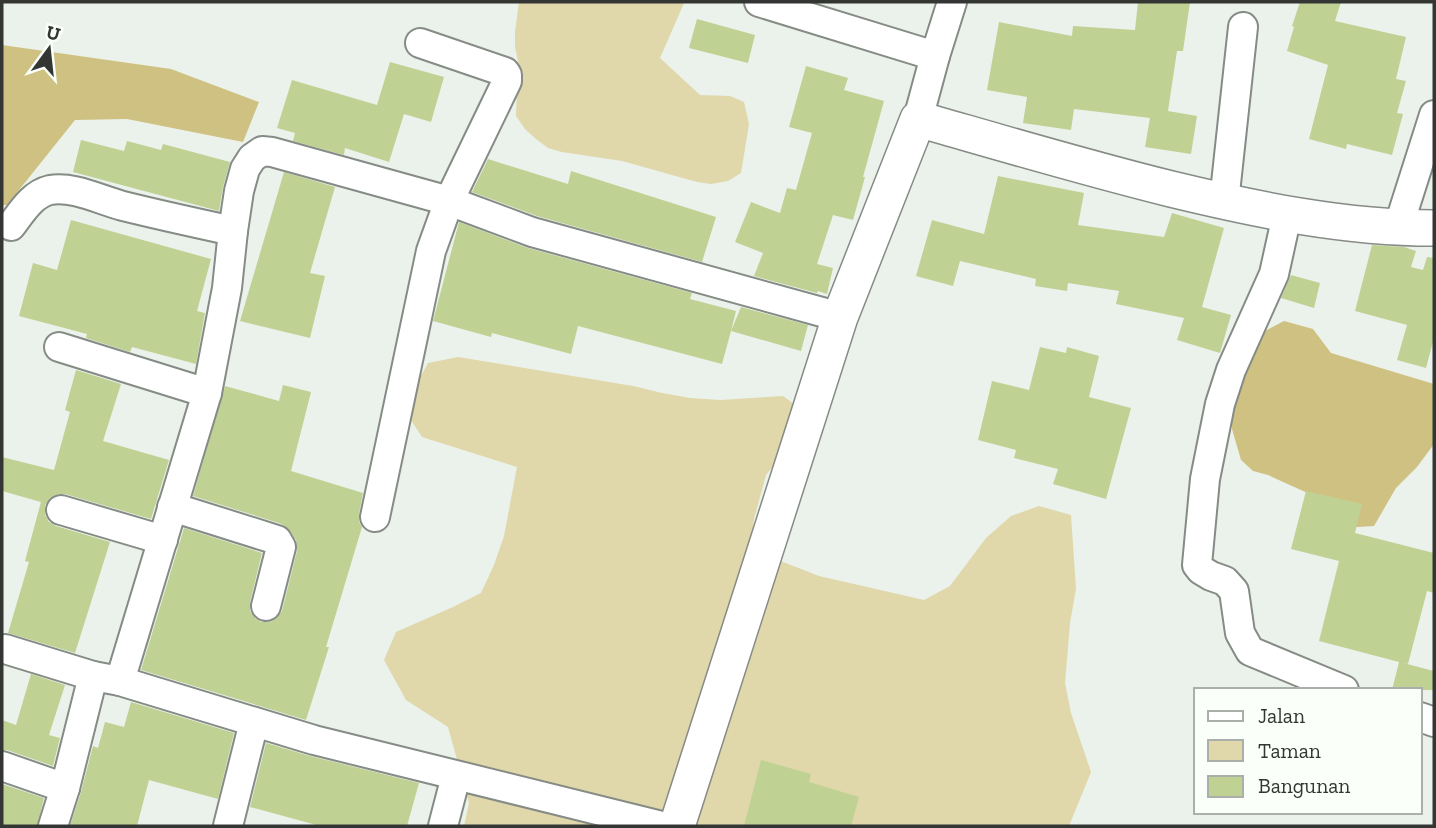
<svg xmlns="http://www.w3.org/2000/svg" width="1436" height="828" viewBox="0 0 1436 828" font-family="'Zilla Slab',serif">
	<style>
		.green { fill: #e0d7aa }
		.forest { fill: #cfc181 }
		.building { fill: #c0d194 }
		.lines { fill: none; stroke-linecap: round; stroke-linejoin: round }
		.minor-casing { stroke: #858b85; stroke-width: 32 }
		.tertiary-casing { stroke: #858b85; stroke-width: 38 }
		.minor { stroke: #fff; stroke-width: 28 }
		.tertiary { stroke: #fff; stroke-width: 35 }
	</style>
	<rect width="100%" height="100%" fill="#ebf2eb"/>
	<g class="green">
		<polygon points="519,2 679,2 684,3 660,58 700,95 730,96 744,102 749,124 741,173 728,181 711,184 697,182 622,161 562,152 548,148 536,139 525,129 516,116 518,61 515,47 515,32"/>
		<polygon points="458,357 633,386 662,393 690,398 720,400 783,396 798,407 785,451 766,475 754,519 750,549 819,576 924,600 950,586 986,538 1011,516 1039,506 1071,515 1076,589 1070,623 1065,683 1071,713 1091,772 1069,826 464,826 469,803 448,727 406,700 384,660 396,632 453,607 481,593 494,565 504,536 517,467 422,437 409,417 414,389 428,363"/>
	</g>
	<g class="forest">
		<polygon points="2,45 171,69 259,102 243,142 127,119 75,120 7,205 2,205"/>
		<polygon points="1284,321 1313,329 1331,353 1434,384 1434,444 1417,467 1396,488 1374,526 1357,527 1342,524 1323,500 1268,475 1253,471 1241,460 1232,429 1232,400 1263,332"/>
	</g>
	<g class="building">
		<polygon points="1138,2 1190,2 1183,51 1177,51 1168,111 1197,116 1191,154 1145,147 1150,118 1074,109 1071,130 1023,123 1027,97 987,90 999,22 1072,36 1073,26 1135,30"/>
		<polygon points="1300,2 1341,2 1335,21 1406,37 1396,79 1406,81 1397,113 1403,114 1392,155 1347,144 1346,149 1309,139 1328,65 1287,51 1294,27 1292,26"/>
		<polygon points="697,19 755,35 748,63 689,48"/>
		<polygon points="390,62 444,77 431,122 404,114 389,162 345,148 344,155 293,141 295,133 277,128 292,80 377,105"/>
		<polygon points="806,66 848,78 844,90 884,101 863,177 865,177 853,220 833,215 817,264 833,268 827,294 818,291 817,293 754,276 763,253 735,242 751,202 780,213 787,188 796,190 812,133 789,127"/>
		<polygon points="81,140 124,151 127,141 161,150 163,144 230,162 223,187 219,211 73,172"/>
		<polygon points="488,159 568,184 571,171 716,217 702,262 537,216 472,192"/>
		<polygon points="284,172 335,187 310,273 325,276 310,338 240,321"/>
		<polygon points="998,176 1084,193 1078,225 1164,237 1172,213 1224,228 1202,307 1231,315 1220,353 1177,340 1184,318 1116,304 1119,291 1068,283 1067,291 1035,286 1036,279 960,261 953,286 916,276 932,220 984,234"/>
		<polygon points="71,220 211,259 197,311 205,313 196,364 132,347 130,352 86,338 87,334 19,316 33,263 57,270"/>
		<polygon points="459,222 528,248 692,293 690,299 736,311 731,331 741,307 808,325 801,351 731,331 722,364 578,326 571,354 492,333 491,337 433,321"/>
		<polygon points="1372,245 1404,247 1416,251 1411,267 1423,270 1427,257 1434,258 1434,338 1426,368 1397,360 1407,325 1355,311"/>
		<polygon points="1291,275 1320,283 1314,308 1281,298"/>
		<polygon points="1040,347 1066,353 1067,347 1099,356 1089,397 1131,408 1106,499 1053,484 1058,469 1014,458 1016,450 978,440 992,381 1029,390"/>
		<polygon points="76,370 121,384 103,441 169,460 151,519 65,494 58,494 50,498 45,505 45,515 49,522 56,526 110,542 75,653 8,633 29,562 25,561 41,502 2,491 2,457 54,470 70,412 65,410"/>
		<polygon points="283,385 311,392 291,471 363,493 359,514 359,522 362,527 326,647 329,647 306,720 141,670 184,528 262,553 250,602 250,611 255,618 261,622 270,622 277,618 282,611 297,551 296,540 291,532 282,524 193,496 225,386 279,401"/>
		<polygon points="1306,491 1362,504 1355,533 1434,553 1434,593 1427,591 1408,664 1403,663 1434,671 1434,690 1392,690 1399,662 1319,641 1339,561 1291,549"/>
		<polygon points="31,674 65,685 49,735 60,738 53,766 7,750 2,750 2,720 16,725"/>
		<polygon points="131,702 234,733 218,799 149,780 137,826 70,826 81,792 93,746 98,748 105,722 124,727"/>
		<polygon points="266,743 310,756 419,783 407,826 320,826 250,807"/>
		<polygon points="761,760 811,774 809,782 859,797 851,826 744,826"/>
		<polygon points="2,784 44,798 37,826 2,826"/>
	</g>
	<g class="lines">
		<g class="minor-casing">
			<g id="minor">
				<polyline points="759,2 935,56"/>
				<polyline points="918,119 935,56 952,2"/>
				<polyline points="1224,202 1243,27"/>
				<polyline points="1287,215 1274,274 1231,370 1220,404 1205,479 1197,565 1201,570 1211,576 1225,581 1234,591 1240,633 1250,651 1344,690"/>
				<path d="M11,226C21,213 32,194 50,190C74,186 100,200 123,206C159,215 196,223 233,231"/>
				<polyline points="1398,228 1434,115"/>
				<polyline points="59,347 207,393"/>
				<polyline points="172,507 277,540 281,547 266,606"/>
				<polyline points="61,510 163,540"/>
				<polyline points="375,517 431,251 449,201 507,81 507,75 505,72 420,43"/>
				<polyline points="5,649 93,676"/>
				<polyline points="1420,717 1434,722"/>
				<polyline points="2,766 65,788"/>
				<polyline points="53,826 65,788 93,676 120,681"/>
				<polyline points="228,826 254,722"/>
				<polyline points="443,826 456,776"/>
				<polyline points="662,826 314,740 120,681 207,393 227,288 233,231 239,191 245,169 252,158 262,151 272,152 449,201 532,232 840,317"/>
			</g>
		</g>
		<g class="tertiary-casing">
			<path id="tertiary" d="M677,826L840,317L918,119C1002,143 1086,168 1171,189C1258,210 1344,228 1434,228"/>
		</g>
		<use href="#minor" class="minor"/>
		<use href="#tertiary" class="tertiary"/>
	</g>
	<rect width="1436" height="828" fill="none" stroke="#343634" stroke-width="7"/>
	<rect x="1194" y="688" width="228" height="126" fill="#fafff9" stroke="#abafaa" stroke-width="2"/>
	<rect x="1208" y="711" width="35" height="10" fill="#ffffff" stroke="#abafaa" stroke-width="2"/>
	<text x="1258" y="723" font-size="21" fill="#343634">Jalan</text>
	<rect x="1208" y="740" width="35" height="21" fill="#e0d7aa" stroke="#abafaa" stroke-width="2"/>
	<text x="1258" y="758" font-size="21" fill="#343634">Taman</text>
	<rect x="1208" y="776" width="35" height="21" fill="#c0d194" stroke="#abafaa" stroke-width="2"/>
	<text x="1258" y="793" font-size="21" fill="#343634">Bangunan</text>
	<g transform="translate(49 49) rotate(15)" stroke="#fafff9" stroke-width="5" paint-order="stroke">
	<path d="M0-5L12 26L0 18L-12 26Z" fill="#343634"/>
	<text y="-10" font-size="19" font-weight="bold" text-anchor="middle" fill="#343634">U</text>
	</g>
</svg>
